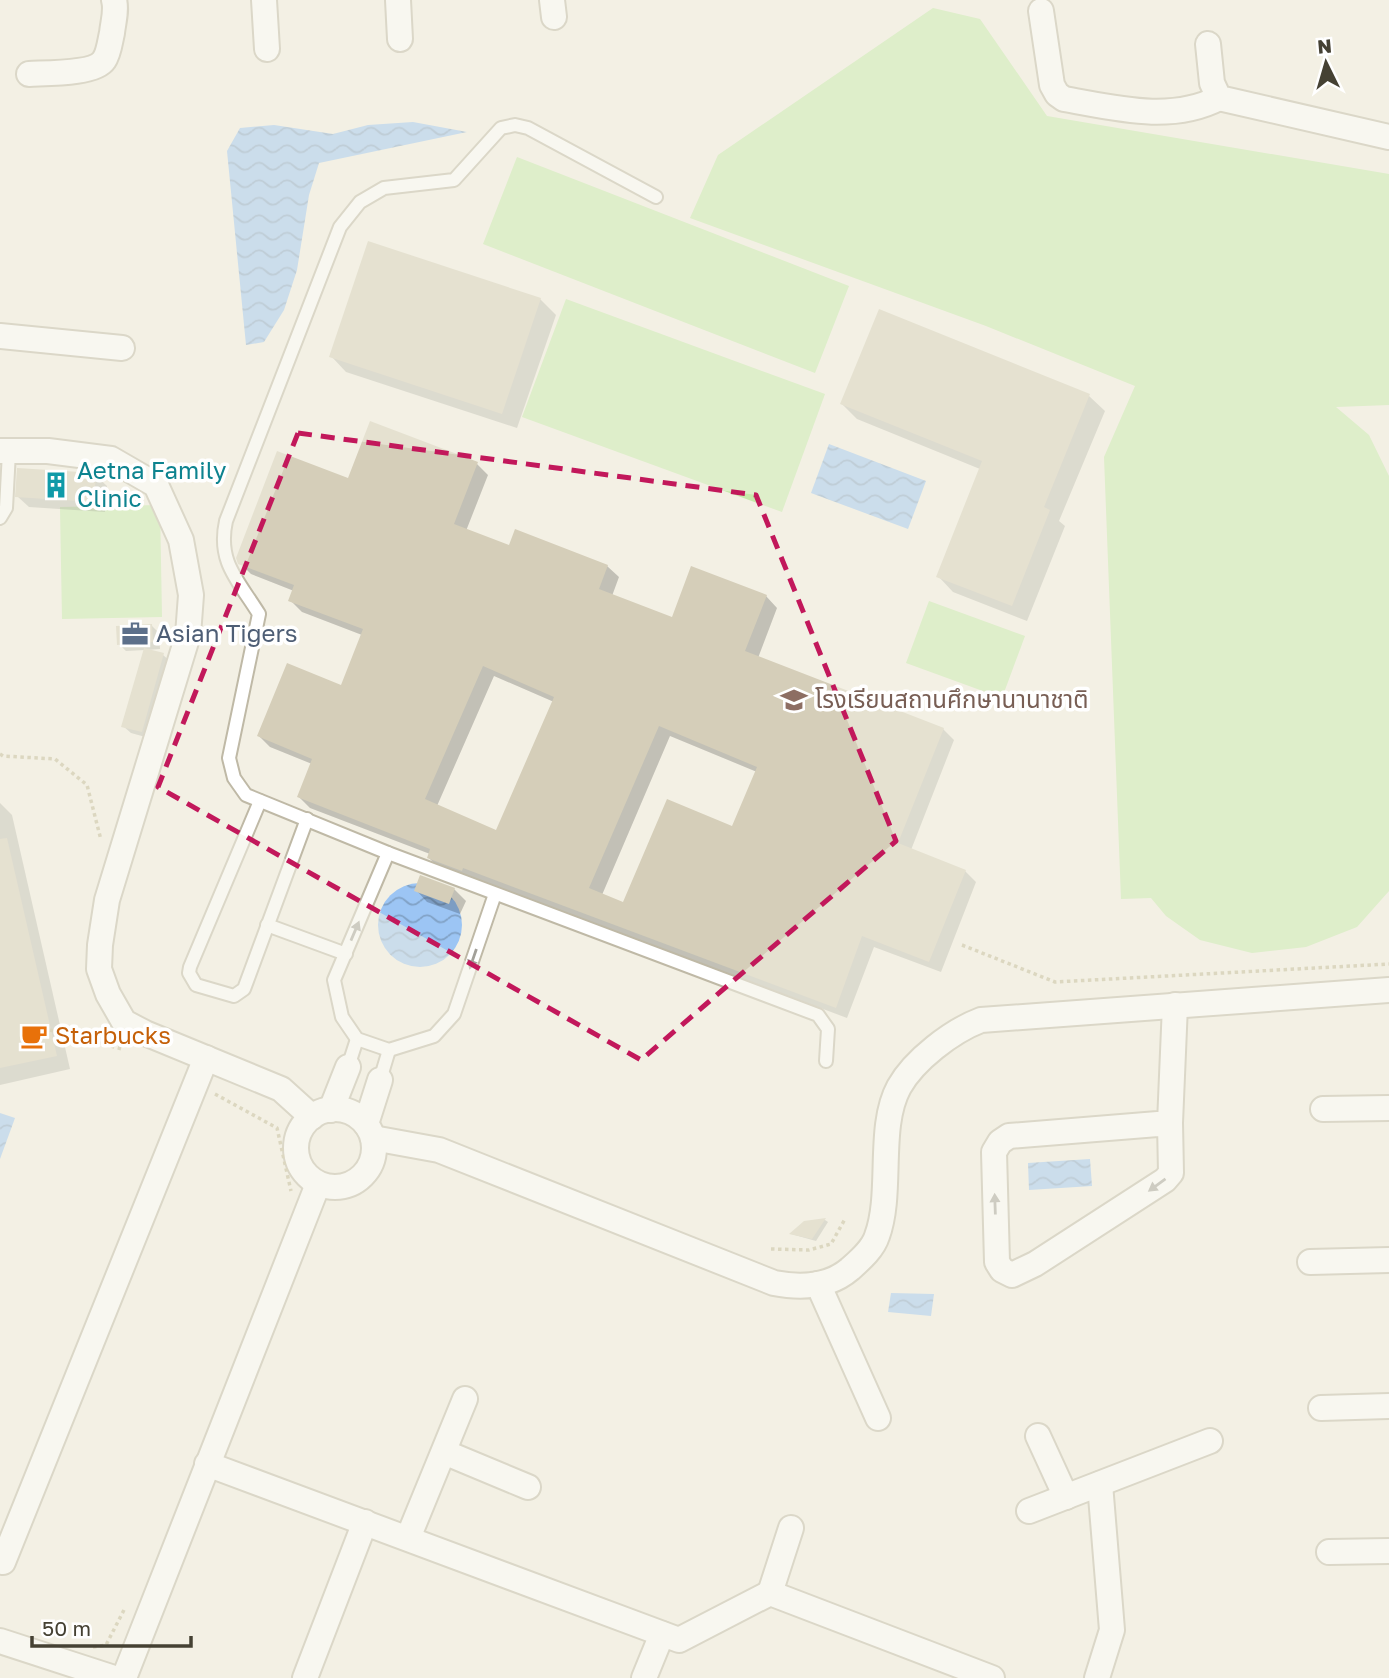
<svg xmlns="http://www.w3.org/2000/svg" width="1389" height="1678" viewBox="0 0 1389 1678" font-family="'Golos Text','Noto Sans Thai',sans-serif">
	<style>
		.pitch { fill: #c5eaaa }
		.water { fill: url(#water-waves) }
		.shadow { fill: #0003; fill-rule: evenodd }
		.building { fill: #d5ceb9; fill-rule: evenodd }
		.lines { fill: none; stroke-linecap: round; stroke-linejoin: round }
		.lane-casing { stroke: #bfb9a6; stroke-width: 16 }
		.street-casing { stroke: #bfb9a6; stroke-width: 28 }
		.path { stroke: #c1b896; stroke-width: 3.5; stroke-dasharray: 3.5 3.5; stroke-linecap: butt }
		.lane { stroke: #fff; stroke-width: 12 }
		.street { stroke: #fff; stroke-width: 24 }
		.oneway { fill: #a2a099 }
		.marked { fill: none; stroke: #c2185b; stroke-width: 5; stroke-dasharray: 14 9; stroke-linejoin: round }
		.labels { text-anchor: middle; stroke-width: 7; stroke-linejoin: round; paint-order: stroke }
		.culture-label { font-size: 24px; fill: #0d838f; stroke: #fff; text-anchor: start }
		.service-label { font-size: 24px; fill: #4e5e75; stroke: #fff; text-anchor: start }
		.education-label { font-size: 24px; fill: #785e54; stroke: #fff; text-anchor: start }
		.food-label { font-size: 24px; fill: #c56008; stroke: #fff; text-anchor: start }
	</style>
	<defs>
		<pattern id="water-waves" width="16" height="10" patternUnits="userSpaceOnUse" patternTransform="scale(1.75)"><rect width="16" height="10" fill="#9cc5f4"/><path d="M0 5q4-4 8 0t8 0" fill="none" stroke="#81a2c6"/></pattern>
	</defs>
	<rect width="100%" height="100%" fill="#f3f0e4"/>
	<g class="pitch">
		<polygon points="933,8 980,19 1047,116 1389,174 1389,405 1336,407 1369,435 1389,476 1389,891 1357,927 1306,947 1252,953 1200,940 1166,916 1151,898 1121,899 1104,457 1135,386 986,326 690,218 718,155"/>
		<polygon points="517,157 849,286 815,373 483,244"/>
		<polygon points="566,299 825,394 782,512 522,417"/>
		<polygon points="160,505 162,617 62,619 60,507"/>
		<polygon points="929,601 1025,636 1002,698 906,663"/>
	</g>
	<g class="water">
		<polygon points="413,122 467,132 319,163 309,195 297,270 284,310 264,342 246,345 227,151 240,128 274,125 333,134 368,125"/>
		<polygon points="829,444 926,481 908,529 811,493"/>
		<circle cx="420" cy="925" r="42"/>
		<polygon points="0,1113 15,1118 0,1159"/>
		<polygon points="1090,1159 1092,1186 1029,1190 1028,1163"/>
		<polygon points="891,1293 934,1294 931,1316 888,1312"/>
	</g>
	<g class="shadow">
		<polygon points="540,299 556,315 517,428 346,372 331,356"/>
		<polygon points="880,312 1089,396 1105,411 1059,521 1065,526 1027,621 953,592 938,576 980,469 857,419 842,404"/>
		<path d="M477,464L488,475L466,531L510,547L607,566L619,577L612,596L673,619L766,596L777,608L758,658L943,729L954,740L911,850L965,871L976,882L941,972L874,947L847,1018L474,878L473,882L440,869L429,858L430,854L310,808L299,797L312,764L270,747L259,736L342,688L362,635L302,612L290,600L294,591L251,574L240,563L349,480ZM494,676L554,702L497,832L437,806ZM670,736L757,772L733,829L624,904L602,895Z"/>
		<polygon points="95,475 107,486 105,512 29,507 17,496"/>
		<polygon points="151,625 159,633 160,649 146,650 163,655 171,662 149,738 131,733 123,726 145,650 126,651 119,644"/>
		<polygon points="0,803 12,815 70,1069 0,1085"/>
		<polygon points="454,889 466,901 460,914 427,902 416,890"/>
		<polygon points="825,1220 828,1222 816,1241 791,1234 805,1222"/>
	</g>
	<g class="building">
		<polygon points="368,241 541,298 502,414 329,357"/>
		<polygon points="879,309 1090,394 1044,507 1050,510 1012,606 936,577 982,461 840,404"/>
		<path d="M370,421L478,462L454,524L509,545L515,529L608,565L599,589L672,617L691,566L767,595L745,651L944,728L898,843L966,870L929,962L862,936L836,1008L463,868L462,871L427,858L430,849L297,797L312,759L257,736L287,663L341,685L363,629L288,601L294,585L238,564L236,558L277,451L348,478ZM483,666L554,697L496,830L425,799ZM659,726L757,767L732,826L667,799L623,902L589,888Z"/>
		<polygon points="17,468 96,473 94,502 15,497"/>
		<polygon points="152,624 153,642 117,645 116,626"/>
		<polygon points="144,648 164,653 142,732 121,727"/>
		<polygon points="7,838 57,1056 0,1068 0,839"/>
		<polygon points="420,875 455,888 449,904 414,891"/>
		<polygon points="826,1218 812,1239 789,1234 804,1221"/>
	</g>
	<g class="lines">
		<g class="lane-casing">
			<g id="lane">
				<path d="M656,197L528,128L515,125L501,128L454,180L384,188L360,202L340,227L226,521C217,562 238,580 259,614L229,758L234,778L246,795L388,853L818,1015L828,1029L826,1061"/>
				<polyline points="0,518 6,508 9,452"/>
				<polyline points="260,801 190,967 189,973 196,985 234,996 244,989 307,819"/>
				<polyline points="388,853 334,980 342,1017 357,1039 389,1050 434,1036 454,1014 495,894"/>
				<polyline points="267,925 346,954"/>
				<polyline points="348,1067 357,1039"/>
				<polyline points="380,1080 389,1050"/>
			</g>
		</g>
		<g class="street-casing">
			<g id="street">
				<polyline points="264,0 267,49"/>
				<polyline points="398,0 400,39"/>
				<polyline points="552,0 554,17"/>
				<path d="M1041,11L1052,85L1057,94L1064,99C1115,108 1171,123 1219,98"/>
				<polyline points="1208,44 1212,83 1219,98 1389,137"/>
				<path d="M29,74C46,73 95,74 104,60C109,53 110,41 112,33C113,22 117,11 114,0"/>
				<polyline points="0,336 122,348"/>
				<polyline points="0,451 48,451 111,459 156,485 181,540 191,595 188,635 107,900 100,945 99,969 108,994 124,1022 145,1033 281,1089 312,1117"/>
				<polyline points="1323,1109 1389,1108"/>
				<circle cx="335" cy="1148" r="39"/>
				<polyline points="331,1110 348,1067"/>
				<polyline points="1170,1123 1009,1136 1000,1142 994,1152 997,1262 1002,1270 1012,1275 1035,1264 1165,1180 1171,1173 1170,1123 1175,1005"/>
				<polyline points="366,1124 380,1080"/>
				<path d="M373,1138L439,1150L774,1283C800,1288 829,1287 850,1269C860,1260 873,1249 877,1236C893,1193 877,1127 899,1087C914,1060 952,1031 981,1020L1389,990"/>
				<polyline points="1310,1262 1389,1260"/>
				<polyline points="818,1284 878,1418"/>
				<polyline points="1321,1408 1389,1406"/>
				<polyline points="1038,1436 1066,1497"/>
				<polyline points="444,1452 528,1487"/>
				<polyline points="207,1464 679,1640 770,1593 992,1678"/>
				<polyline points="1029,1511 1210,1441"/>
				<polyline points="408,1538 465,1399"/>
				<polyline points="1329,1552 1389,1551"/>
				<polyline points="3,1562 206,1058"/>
				<polyline points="770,1593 791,1528"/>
				<polyline points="0,1641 114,1678"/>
				<polyline points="124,1678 318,1184"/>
				<polyline points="305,1678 365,1522"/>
				<polyline points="644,1678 662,1634"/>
				<polyline points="1097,1678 1112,1630 1100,1484"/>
			</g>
		</g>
		<g class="path">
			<polyline points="0,754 3,756 55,759 87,785 101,840"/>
			<polyline points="962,945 1055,982 1389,964"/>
			<polyline points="50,1030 122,1049"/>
			<polyline points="215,1094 277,1128 291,1191"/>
			<polyline points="771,1249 809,1250 831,1244 845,1219"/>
			<polyline points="93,1647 106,1645 125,1608"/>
		</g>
		<use href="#lane" class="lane"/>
		<use href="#street" class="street"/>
	</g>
	<defs><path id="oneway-solid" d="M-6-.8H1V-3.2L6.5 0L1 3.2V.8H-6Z" transform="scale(1.75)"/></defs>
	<g class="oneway">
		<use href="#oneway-solid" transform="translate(355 931) rotate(-67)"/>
		<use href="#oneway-solid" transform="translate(473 959) rotate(109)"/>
		<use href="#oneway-solid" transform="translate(1157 1185) rotate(144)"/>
		<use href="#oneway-solid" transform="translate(995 1204) rotate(-92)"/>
	</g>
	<path d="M0 0H1389V1678H0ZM298,433L756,495L896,841L641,1060L158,787Z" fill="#f3f0e4" fill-opacity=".55" fill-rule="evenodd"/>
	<path class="marked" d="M298,433L756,495L896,841L641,1060L158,787Z"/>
	<defs>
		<g id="building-bare" transform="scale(2.1)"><path d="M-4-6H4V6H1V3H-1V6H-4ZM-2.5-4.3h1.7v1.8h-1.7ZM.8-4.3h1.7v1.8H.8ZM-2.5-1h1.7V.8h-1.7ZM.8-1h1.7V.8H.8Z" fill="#0f9aa8" stroke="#fff" stroke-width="2.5" paint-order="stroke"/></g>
		<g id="office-bare" transform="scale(2.1)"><path d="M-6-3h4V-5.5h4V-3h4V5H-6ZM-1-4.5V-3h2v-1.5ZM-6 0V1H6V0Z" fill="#5c6f8a" stroke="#fff" stroke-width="2.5" paint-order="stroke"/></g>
		<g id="school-bare" transform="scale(2.1)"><path d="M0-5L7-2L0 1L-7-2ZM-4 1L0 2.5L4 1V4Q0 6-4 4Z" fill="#8d6e63" stroke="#fff" stroke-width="2.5" paint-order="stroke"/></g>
		<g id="cafe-bare" transform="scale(2.1)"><path d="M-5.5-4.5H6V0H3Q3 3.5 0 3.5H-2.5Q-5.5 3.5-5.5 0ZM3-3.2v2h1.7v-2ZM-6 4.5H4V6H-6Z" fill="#e8710a" stroke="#fff" stroke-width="2.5" paint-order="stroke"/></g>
	</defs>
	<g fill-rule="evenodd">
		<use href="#building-bare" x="56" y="485"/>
		<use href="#office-bare" x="135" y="634"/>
		<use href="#school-bare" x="794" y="700"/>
		<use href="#cafe-bare" x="34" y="1036"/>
	</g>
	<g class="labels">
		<g class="culture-label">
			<text x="77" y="479">Aetna Family<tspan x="77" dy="28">Clinic</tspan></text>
		</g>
		<g class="service-label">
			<text x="156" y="642">Asian Tigers</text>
		</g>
		<g class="education-label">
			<text x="815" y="708">โรงเรียนสถานศึกษานานาชาติ</text>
		</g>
		<g class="food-label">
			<text x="55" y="1044">Starbucks</text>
		</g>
	</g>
	<g transform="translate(1326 63) rotate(355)" stroke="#ffffff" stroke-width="5" paint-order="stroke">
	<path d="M0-5L12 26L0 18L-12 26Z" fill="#454133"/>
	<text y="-10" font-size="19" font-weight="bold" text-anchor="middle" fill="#454133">N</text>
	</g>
	<path d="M32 1636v10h159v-10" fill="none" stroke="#454133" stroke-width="3.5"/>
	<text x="42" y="1636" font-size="21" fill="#454133" stroke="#ffffff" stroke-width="5" paint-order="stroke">50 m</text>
</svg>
